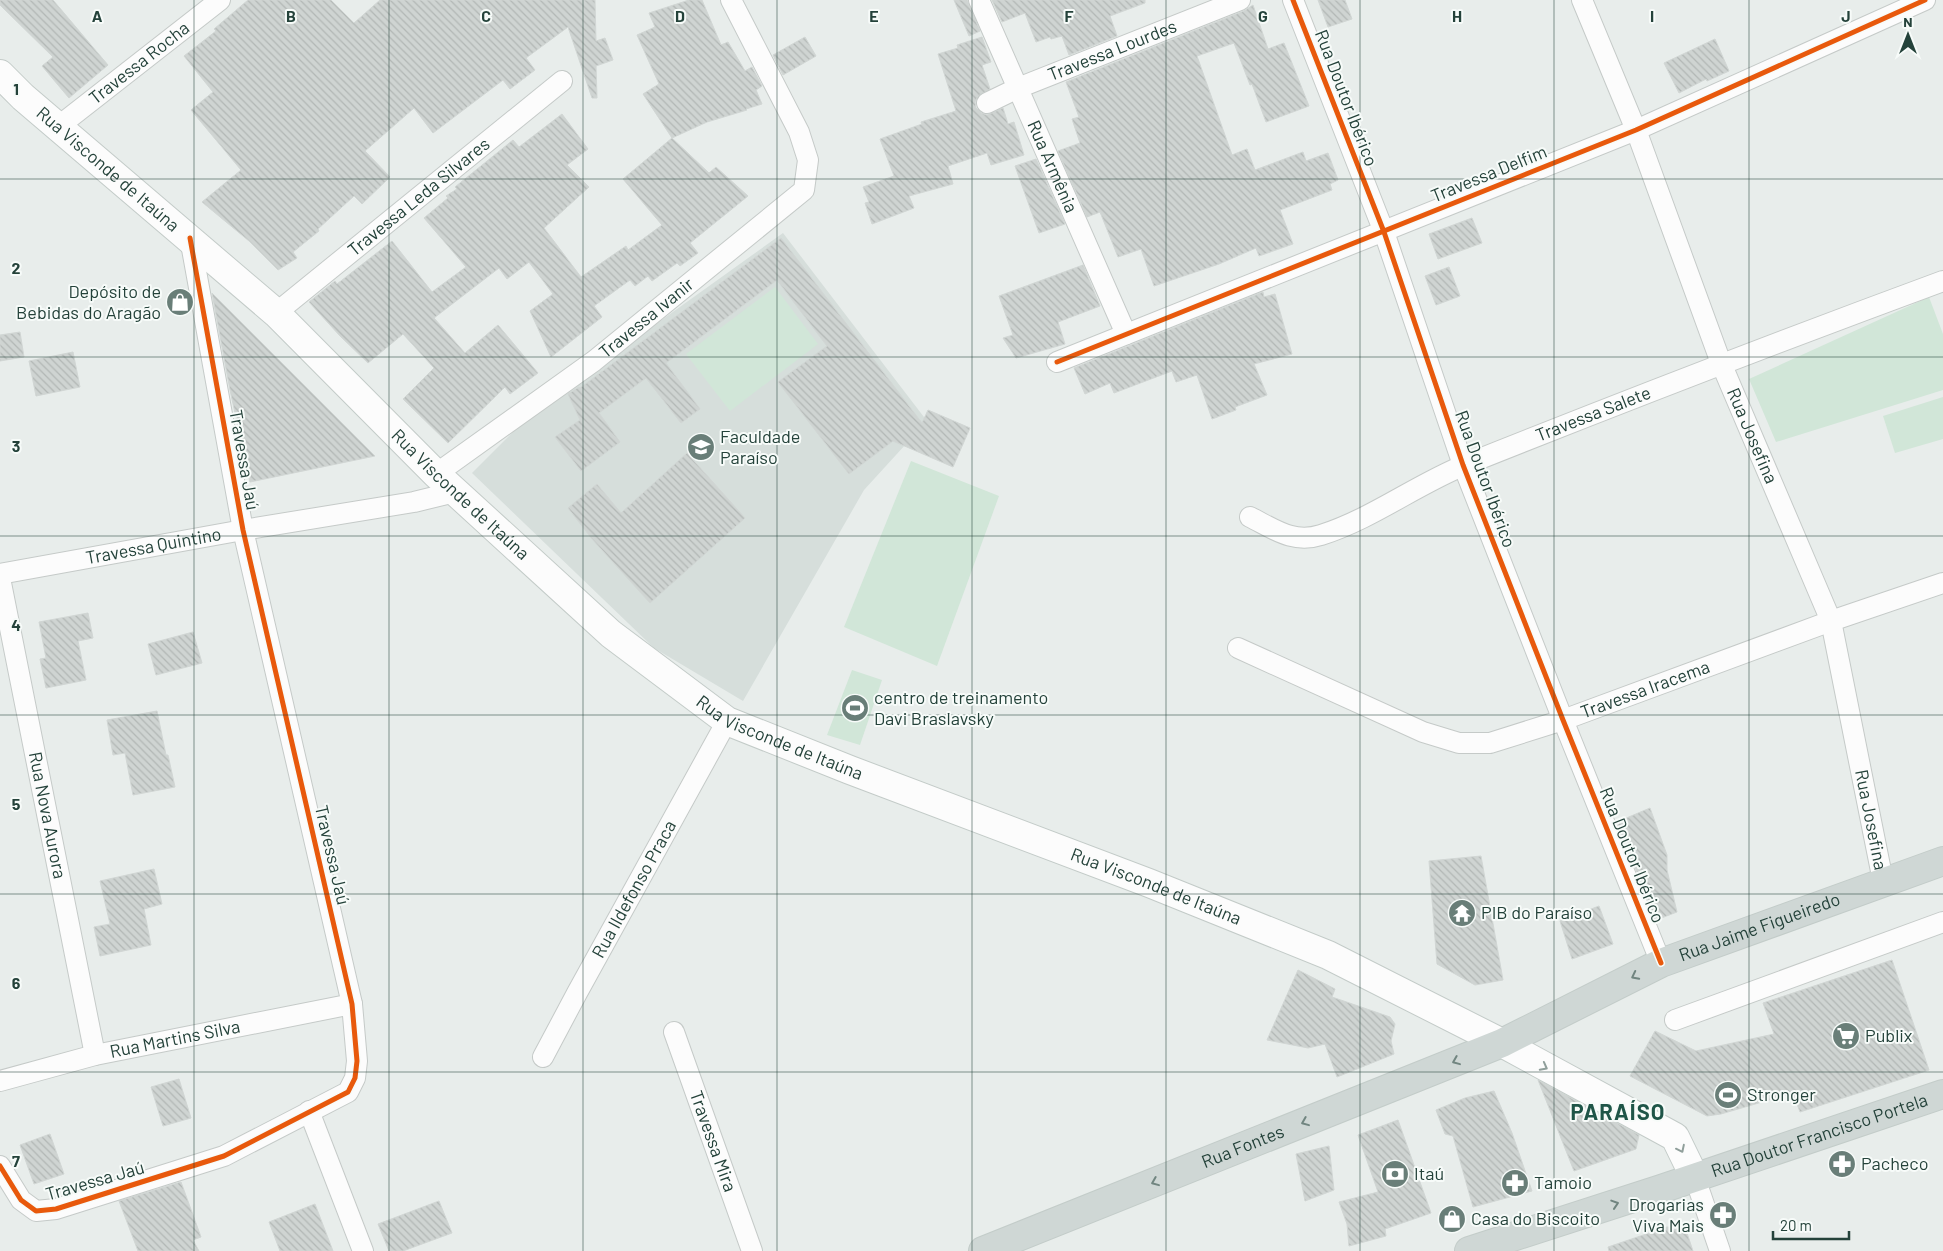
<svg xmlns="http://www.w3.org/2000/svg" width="1943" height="1251" viewBox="0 0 1943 1251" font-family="Barlow,sans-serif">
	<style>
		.built { fill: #d6dedb }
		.pitch { fill: #d1e6d8 }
		.building { fill: url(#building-back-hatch); stroke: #d1d6d4 }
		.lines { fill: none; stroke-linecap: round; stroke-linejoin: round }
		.minor-casing { stroke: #c5cac8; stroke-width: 22 }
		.secondary-casing { stroke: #c3cbc8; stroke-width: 30 }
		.primary-casing { stroke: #c3ccc9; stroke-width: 30 }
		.minor { stroke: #fcfcfc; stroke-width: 20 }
		.secondary { stroke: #fcfcfc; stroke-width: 28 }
		.primary { stroke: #cfd7d5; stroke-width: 28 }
		.cycleway-casing { stroke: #f7fbf9; stroke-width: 8 }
		.cycleway { stroke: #e8590c; stroke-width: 5 }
		.oneway { stroke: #718580 }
		.oneway2 { stroke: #909f9b }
		.grid { fill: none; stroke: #24423a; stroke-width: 1; stroke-opacity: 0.55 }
		.labels { text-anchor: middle; stroke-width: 4; stroke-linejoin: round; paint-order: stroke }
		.street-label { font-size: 18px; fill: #24423a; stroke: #f7fbf9 }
		.poi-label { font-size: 18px; fill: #24423a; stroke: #f7fbf9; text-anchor: start }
		.district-label { font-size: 22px; font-weight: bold; letter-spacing: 1px; fill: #1f5548; stroke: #f7fbf9 }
		.grid-label { font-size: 16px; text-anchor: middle; font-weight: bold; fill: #24423a; stroke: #f7fbf9; stroke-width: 4; stroke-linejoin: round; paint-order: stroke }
	</style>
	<defs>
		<pattern id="building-back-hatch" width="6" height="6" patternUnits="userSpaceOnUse" patternTransform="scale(1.25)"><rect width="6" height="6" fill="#cfd4d2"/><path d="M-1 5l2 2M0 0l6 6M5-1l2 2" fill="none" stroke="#b2b7b5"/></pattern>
	</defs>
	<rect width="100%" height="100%" fill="#e8edeb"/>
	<polygon class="built" points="783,233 927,421 864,490 743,701 654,648 472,473 532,413"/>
	<g class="pitch">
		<polygon points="775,287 818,344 730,411 686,354"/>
		<polygon points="1929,297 1943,334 1943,390 1776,442 1749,379"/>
		<polygon points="1943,397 1943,439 1895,453 1883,416"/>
		<polygon points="911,461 999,496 937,666 844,627"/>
		<polygon points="852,670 882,680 860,745 827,735"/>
	</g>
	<g class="building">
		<polygon points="0,0 53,0 108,65 69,98 42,66 53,57 0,5"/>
		<polygon points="248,0 331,0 354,23 380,0 595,0 596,41 605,38 613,60 596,66 597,98 592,98 568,27 526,58 535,70 510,89 503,80 433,133 414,108 365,151 390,177 362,204 354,196 318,229 319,231 293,252 297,258 278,270 249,241 202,202 241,170 191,110 213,92 184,56 216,31 214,29"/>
		<polygon points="689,0 702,0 721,45 728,42 745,71 752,67 762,86 756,90 762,104 746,109 747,110 707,122 672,138 643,94 659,84 637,35 655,27 649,13"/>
		<polygon points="954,0 967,0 980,31 969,36"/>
		<polygon points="992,0 1145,0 1145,3 1110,16 1117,36 1069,55 1062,36 1051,39 1050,37 1036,42 1025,13 1002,22"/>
		<polygon points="1318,0 1345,0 1352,19 1328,27"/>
		<polygon points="1253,5 1268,49 1284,43 1309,106 1266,122 1252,84 1250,85 1234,43 1197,56 1232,155 1247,149 1255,170 1303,152 1306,161 1328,153 1338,180 1330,184 1332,190 1280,210 1293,244 1259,256 1256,248 1219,264 1154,286 1141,249 1118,257 1100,212 1087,217 1058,151 1080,143 1072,119 1079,117 1066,82 1244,11"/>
		<polygon points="805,37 816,56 783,75 773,55"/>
		<polygon points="982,37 991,62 982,65 990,89 978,96 975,102 976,108 981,113 987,115 1003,108 1008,124 1014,122 1024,155 991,165 987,153 948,166 953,184 909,196 914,208 872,224 865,203 869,202 863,187 894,176 880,139 922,124 921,122 956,111 938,54 958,48 957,45"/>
		<polygon points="1715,39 1729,71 1707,81 1706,79 1679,93 1664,63"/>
		<polygon points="562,114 588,149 567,165 589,187 544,228 581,277 626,246 628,250 662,225 623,179 672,138 709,173 716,167 748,196 690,243 698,253 680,266 677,263 652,281 648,276 635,286 630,280 594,306 602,317 551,357 530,311 553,294 529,262 507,279 499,268 434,318 465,353 498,325 538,373 510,394 505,387 448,443 403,399 434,368 403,334 368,363 340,336 309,302 335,281 337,284 392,241 432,292 466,267 424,218 448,198 446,196 457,189 455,187 513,140 519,147"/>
		<polygon points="1036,159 1065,224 1039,233 1015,166"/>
		<polygon points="1472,218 1482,243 1438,259 1429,234"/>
		<polygon points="781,238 922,423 928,410 970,428 953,467 893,441 849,474 778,382 827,346 777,280 666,363 700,409 681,423 646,378 599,413 620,442 581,471 555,437 580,420 568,394 579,387 580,388"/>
		<polygon points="1083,265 1100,306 1058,322 1065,344 1016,358 1003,338 1013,335 999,296"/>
		<polygon points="1449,267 1460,296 1436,305 1425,276"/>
		<polygon points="1263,292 1264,297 1275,294 1292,354 1254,364 1267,395 1235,407 1236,410 1212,419 1197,375 1176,382 1172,371 1114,393 1110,383 1085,394 1074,368"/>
		<polygon points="212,293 375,456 250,482 230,390"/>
		<polygon points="20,332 24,357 0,361 0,335"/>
		<polygon points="73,352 80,387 36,396 29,361"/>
		<polygon points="687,453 745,518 650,603 592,539 568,508 597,484 621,513"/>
		<polygon points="88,613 93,638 78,641 86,680 46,688 40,659 46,658 39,622"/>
		<polygon points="193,632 202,663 156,675 148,644"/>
		<polygon points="157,711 166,755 168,755 175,787 133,795 125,753 113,755 107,720"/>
		<polygon points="1650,808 1667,855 1667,870 1677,912 1656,920 1617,822"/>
		<polygon points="1481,856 1503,980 1475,985 1437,964 1429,861"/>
		<polygon points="154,869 162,904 144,909 151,945 100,956 94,927 110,924 100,881"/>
		<polygon points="1599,906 1613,944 1572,959 1560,921"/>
		<polygon points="1892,960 1929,1070 1800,1112 1793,1093 1721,1114 1707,1116 1630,1076 1655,1031 1696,1051 1774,1034 1763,1003"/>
		<polygon points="1298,970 1335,989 1332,997 1390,1017 1395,1024 1391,1041 1394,1054 1337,1077 1325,1044 1308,1048 1267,1040"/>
		<polygon points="179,1079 191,1118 163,1126 151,1087"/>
		<polygon points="1538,1080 1639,1135 1636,1149 1574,1171"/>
		<polygon points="1494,1091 1512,1133 1532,1191 1473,1207 1453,1136 1445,1134 1436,1110 1465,1098"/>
		<polygon points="1398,1120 1431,1213 1385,1229 1386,1236 1349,1246 1347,1224 1339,1202 1378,1192 1358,1135"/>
		<polygon points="50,1134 64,1174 34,1184 20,1145"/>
		<polygon points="1329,1146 1334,1190 1305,1201 1296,1154"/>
		<polygon points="181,1182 201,1237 193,1240 199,1251 138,1251 119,1201"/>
		<polygon points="439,1201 452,1233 403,1251 389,1251 378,1224"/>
		<polygon points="315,1204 333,1251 280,1251 269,1222"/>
		<polygon points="1667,1227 1685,1227 1693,1251 1609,1251 1608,1247"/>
	</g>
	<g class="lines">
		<g class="minor-casing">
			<g id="minor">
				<path id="s1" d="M979,0L1126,334"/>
				<polyline points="1293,0 1384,232 1463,465 1563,720 1661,963"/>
				<path id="s2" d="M1582,0L1636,130L1721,363L1831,621L1883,881"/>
				<path id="s3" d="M987,103L1018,88L1240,0"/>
				<path id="s4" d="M59,126L220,0"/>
				<path id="s5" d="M276,313L562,81"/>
				<polyline points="1057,362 1636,130 1925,0"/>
				<path id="s6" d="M436,474L594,361L804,190L808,160L799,132L731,0"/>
				<path id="s7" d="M1250,517C1274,529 1293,544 1321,535C1372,519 1417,484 1467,464C1625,401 1783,340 1943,281"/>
				<path id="s8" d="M0,574L243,530L414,502L455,492"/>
				<path id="s9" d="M0,578L95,1055"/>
				<path id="s10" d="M1238,648L1423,732L1459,743H1490L1563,720L1831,621L1943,583"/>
				<polyline points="1675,1020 1943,922"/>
				<path id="s11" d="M674,1032L752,1251"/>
				<path id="s12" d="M543,1057L577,993L727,721"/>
				<path id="s13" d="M0,1081L95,1055L352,1004"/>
				<polyline points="309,1111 363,1251"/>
				<polyline points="0,1166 21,1200 36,1211 56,1209 224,1156 348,1092 355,1078 357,1061 352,1004 243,530 190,238"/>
				<polyline points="1695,1178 1720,1251"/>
			</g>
		</g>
		<g class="secondary-casing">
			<g id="secondary">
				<path id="s14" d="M0,74L23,97L276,313L436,474L611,634L727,721L850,770L1149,883L1328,955L1502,1043L1675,1137L1695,1178"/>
			</g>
		</g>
		<g class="primary-casing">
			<g id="primary">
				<path id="s15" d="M983,1251L1502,1043L1661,963L1943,861"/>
				<path id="s16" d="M1469,1251L1661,1189L1943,1094"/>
			</g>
		</g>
		<use href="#minor" class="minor"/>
		<use href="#secondary" class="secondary"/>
		<use href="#primary" class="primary"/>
		<g class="cycleway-casing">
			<g id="cycleway">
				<polyline points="1293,0 1384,232 1463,465 1563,720 1661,963"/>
				<polyline points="1057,362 1636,130 1925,0"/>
				<polyline points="0,1166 21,1200 36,1211 56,1209 224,1156 348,1092 355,1078 357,1061 352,1004 243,530 190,238"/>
			</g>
		</g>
		<use href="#cycleway" class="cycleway"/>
	</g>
	<defs><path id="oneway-chevron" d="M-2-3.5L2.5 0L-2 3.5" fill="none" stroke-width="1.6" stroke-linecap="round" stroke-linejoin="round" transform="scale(1.25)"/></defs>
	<g class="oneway">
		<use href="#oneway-chevron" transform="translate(1635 976) rotate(153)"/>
		<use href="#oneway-chevron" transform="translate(1456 1061) rotate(158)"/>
		<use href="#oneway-chevron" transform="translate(1305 1122) rotate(158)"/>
		<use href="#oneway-chevron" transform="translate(1155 1182) rotate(158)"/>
		<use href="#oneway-chevron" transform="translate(1615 1204) rotate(-18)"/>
	</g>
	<g class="oneway2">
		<use href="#oneway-chevron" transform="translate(1544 1067) rotate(28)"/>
		<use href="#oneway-chevron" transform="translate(1681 1149) rotate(64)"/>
	</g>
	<path class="grid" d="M194,0V1251M389,0V1251M583,0V1251M777,0V1251M972,0V1251M1166,0V1251M1360,0V1251M1554,0V1251M1749,0V1251M0,179H1943M0,357H1943M0,536H1943M0,715H1943M0,894H1943M0,1072H1943"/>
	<defs>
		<g id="shop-disc" transform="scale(1.4375)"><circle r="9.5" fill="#697e78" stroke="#f7fbf9"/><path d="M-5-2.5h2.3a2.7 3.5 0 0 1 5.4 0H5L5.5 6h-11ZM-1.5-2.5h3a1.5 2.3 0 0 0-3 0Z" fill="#fff"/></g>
		<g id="university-disc" transform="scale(1.4375)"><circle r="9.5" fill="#697e78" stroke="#f7fbf9"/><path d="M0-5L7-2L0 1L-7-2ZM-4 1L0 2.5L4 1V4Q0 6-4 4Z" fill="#fff"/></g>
		<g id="stadium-disc" transform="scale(1.4375)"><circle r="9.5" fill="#697e78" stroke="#f7fbf9"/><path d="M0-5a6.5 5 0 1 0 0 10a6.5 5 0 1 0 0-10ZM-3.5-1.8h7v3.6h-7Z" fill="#fff"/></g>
		<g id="temple-disc" transform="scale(1.4375)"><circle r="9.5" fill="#697e78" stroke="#f7fbf9"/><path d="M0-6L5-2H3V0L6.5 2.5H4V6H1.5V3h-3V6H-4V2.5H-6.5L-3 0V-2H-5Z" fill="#fff"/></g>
		<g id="supermarket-disc" transform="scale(1.4375)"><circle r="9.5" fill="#697e78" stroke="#f7fbf9"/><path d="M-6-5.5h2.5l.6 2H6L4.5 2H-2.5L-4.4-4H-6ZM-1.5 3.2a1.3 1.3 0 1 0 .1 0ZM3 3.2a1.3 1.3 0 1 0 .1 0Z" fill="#fff"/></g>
		<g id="pharmacy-disc" transform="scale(1.4375)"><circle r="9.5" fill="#697e78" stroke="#f7fbf9"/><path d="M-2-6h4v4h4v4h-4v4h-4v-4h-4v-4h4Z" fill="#fff"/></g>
		<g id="bank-disc" transform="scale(1.4375)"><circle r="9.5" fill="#697e78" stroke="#f7fbf9"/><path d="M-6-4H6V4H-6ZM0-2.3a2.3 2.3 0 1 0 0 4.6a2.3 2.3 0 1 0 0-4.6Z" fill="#fff"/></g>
	</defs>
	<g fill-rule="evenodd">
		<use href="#shop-disc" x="180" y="302"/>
		<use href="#university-disc" x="701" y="447"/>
		<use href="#stadium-disc" x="855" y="708"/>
		<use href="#temple-disc" x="1462" y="913"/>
		<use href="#supermarket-disc" x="1846" y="1036"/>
		<use href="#stadium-disc" x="1728" y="1095"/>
		<use href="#pharmacy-disc" x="1842" y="1164"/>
		<use href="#bank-disc" x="1395" y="1174"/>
		<use href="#pharmacy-disc" x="1515" y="1183"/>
		<use href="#pharmacy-disc" x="1723" y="1215"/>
		<use href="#shop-disc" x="1452" y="1219"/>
	</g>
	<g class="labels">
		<g class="street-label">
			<text dy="6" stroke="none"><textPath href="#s3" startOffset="136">Travessa Lourdes</textPath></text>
			<text dy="6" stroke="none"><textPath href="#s4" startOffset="102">Travessa Rocha</textPath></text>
			<text transform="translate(1346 98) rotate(69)" y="6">Rua Doutor Ibérico</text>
			<text dy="6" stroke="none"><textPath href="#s1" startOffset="182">Rua Armênia</textPath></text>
			<text dy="6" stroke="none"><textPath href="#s14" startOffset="144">Rua Visconde de Itaúna</textPath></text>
			<text transform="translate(1489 174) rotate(-22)" y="6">Travessa Delfim</text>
			<text dy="6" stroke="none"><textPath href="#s5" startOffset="184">Travessa Leda Silvares</textPath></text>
			<text dy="6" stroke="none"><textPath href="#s6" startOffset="262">Travessa Ivanir</textPath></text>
			<text dy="6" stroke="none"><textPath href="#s7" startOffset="374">Travessa Salete</textPath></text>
			<text dy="6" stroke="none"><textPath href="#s2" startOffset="468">Rua Josefina</textPath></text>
			<text transform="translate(244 460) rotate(80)" y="6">Travessa Jaú</text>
			<text transform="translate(1485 479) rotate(70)" y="6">Rua Doutor Ibérico</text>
			<text dy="6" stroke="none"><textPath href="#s14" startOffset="624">Rua Visconde de Itaúna</textPath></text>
			<text dy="6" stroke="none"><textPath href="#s8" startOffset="156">Travessa Quintino</textPath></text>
			<text dy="6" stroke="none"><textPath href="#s10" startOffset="436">Travessa Iracema</textPath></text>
			<text dy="6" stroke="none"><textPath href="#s14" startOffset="1029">Rua Visconde de Itaúna</textPath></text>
			<text dy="6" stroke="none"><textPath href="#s9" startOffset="242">Rua Nova Aurora</textPath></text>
			<text dy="6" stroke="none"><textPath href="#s2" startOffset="872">Rua Josefina</textPath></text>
			<text transform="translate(332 855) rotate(77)" y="6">Travessa Jaú</text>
			<text transform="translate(1632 855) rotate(68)" y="6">Rua Doutor Ibérico</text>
			<text dy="6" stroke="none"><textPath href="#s14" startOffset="1434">Rua Visconde de Itaúna</textPath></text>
			<text dy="6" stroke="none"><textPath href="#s12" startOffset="191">Rua Ildefonso Praca</textPath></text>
			<text dy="6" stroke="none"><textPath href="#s15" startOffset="842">Rua Jaime Figueiredo</textPath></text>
			<text dy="6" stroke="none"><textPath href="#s13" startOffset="180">Rua Martins Silva</textPath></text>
			<text dy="6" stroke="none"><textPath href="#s16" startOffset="369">Rua Doutor Francisco Portela</textPath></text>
			<text dy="6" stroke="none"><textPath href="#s11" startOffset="116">Travessa Mira</textPath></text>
			<text dy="6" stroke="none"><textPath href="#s15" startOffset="280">Rua Fontes</textPath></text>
			<text transform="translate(95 1181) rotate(-16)" y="6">Travessa Jaú</text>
		</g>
		<g class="poi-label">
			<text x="161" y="298" text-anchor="end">Depósito de<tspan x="161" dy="21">Bebidas do Aragão</tspan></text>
			<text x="720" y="443">Faculdade<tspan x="720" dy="21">Paraíso</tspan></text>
			<text x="874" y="704">centro de treinamento<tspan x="874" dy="21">Davi Braslavsky</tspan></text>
			<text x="1481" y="919">PIB do Paraíso</text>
			<text x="1865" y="1042">Publix</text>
			<text x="1747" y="1101">Stronger</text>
			<text x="1861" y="1170">Pacheco</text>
			<text x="1414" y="1180">Itaú</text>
			<text x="1534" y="1189">Tamoio</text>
			<text x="1704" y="1211" text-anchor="end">Drogarias<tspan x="1704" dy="21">Viva Mais</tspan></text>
			<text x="1471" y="1225">Casa do Biscoito</text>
		</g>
		<g class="district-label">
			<text x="1618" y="1120">PARAÍSO</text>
		</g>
	</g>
	<g class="grid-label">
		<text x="97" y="22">A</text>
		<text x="291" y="22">B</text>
		<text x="486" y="22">C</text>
		<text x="680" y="22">D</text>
		<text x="874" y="22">E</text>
		<text x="1069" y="22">F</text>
		<text x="1263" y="22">G</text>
		<text x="1457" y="22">H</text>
		<text x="1652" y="22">I</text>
		<text x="1846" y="22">J</text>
		<text x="16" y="95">1</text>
		<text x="16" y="274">2</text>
		<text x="16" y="452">3</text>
		<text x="16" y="631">4</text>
		<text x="16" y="810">5</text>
		<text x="16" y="989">6</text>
		<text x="16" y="1167">7</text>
	</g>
	<g transform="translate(1908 35)" stroke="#f7fbf9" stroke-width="4" paint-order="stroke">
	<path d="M0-4L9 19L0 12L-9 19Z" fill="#24423a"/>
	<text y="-8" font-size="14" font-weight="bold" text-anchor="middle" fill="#24423a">N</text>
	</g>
	<path d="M1773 1231v8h76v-8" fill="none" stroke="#24423a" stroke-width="2.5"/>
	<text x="1780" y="1231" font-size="15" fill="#24423a" stroke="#f7fbf9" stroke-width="4" paint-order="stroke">20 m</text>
</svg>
